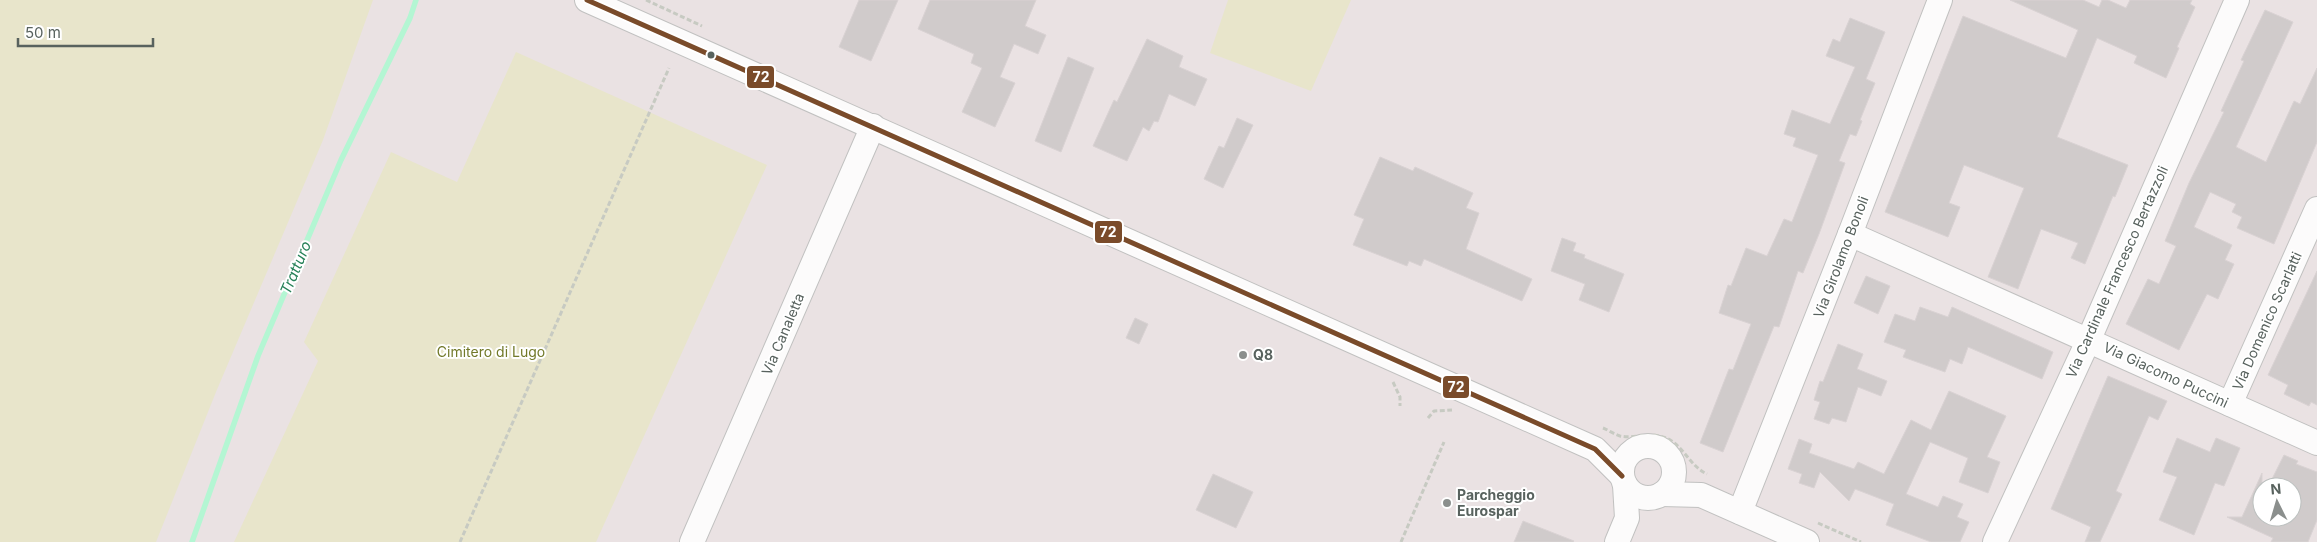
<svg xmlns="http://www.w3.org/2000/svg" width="2317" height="542" viewBox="0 0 2317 542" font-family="Inter,sans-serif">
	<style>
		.green { fill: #e8e5cb }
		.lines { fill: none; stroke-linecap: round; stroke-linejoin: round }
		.stream { stroke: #b4f6d3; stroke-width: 5.5 }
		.building { fill: #d0cbcb; stroke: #d9d2d3 }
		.minor-casing { stroke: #c1c1c0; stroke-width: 26 }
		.path { stroke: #c7cac2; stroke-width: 3; stroke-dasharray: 5 2.5; stroke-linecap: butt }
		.minor { stroke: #fcfbfb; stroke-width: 24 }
		.bus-1-casing { stroke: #fff; stroke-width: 9 }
		.bus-1 { stroke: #7a4b2a; stroke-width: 5 }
		.bus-dot { fill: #58625e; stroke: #fff; stroke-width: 2 }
		.poi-dot { fill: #8b8f8d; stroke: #fff; stroke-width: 2 }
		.labels { text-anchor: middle; stroke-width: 4; stroke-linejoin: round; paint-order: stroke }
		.street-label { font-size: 14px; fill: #58625e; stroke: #fff }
		.park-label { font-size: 14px; fill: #727929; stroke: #fff }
		.poi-label { font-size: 14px; font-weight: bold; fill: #58625e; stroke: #fff; text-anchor: start }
		.water-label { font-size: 15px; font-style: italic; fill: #278259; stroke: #fff }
		.line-badge { stroke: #fff; stroke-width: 2 }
		.badge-label { font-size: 14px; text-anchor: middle; font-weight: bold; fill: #fff }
	</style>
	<rect width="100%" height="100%" fill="#eae2e3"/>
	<g class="green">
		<polygon points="0,0 373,0 323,140 216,392 156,542 0,542"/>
		<polygon points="1228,0 1351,0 1311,91 1210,53"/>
		<polygon points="516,52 767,165 596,542 234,542 318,361 304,342 391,152 457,182"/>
	</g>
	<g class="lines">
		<polyline class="stream" points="192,542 258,356 341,160 410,18 416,0"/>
	</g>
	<g class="building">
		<polygon points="859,0 898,0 871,61 839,47"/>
		<polygon points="930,0 1036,0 1025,26 1046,35 1038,54 1014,44 1000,77 1015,83 995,127 962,112 982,68 971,63 974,54 918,29"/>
		<polygon points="2010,0 2083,0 2099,7 2102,0 2108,0 2126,8 2130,0 2192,0 2190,4 2195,7 2177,47 2179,48 2166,78 2134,63 2137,56 2097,38 2057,137 2128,165 2115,197 2113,196 2085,264 2071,258 2078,243 2041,229 2018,289 1988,277 2024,188 1964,165 1949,203 1960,207 1948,237 1885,212 1963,16 2066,58 2078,30"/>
		<polygon points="2265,10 2293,22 2236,147 2266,162 2294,101 2300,104 2317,68 2317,142 2274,244 2237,228 2242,217 2232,212 2236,204 2210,192 2194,227 2232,245 2225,260 2234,264 2218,299 2207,294 2179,350 2126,324 2148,279 2159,284 2176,246 2165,241 2189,183 2224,112 2221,111 2244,61 2241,60"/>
		<polygon points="1850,18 1885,32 1866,79 1875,83 1860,120 1862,121 1856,136 1850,134 1839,161 1845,163 1819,234 1803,273 1798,271 1779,327 1774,326 1723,452 1700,443 1729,369 1733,370 1751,324 1719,313 1728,285 1731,286 1746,248 1767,256 1784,219 1792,222 1818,155 1793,146 1796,138 1784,134 1792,110 1830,124 1855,67 1826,56 1833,39 1840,42"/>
		<polygon points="1147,39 1183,56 1179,67 1207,79 1195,106 1169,94 1158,122 1154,121 1149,131 1143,127 1127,161 1093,146 1114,100 1117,102"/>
		<polygon points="1068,57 1094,68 1061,152 1035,141"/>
		<polygon points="1237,118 1253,125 1223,188 1204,179 1219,146 1224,148"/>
		<polygon points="1380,157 1413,171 1415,167 1473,193 1466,208 1479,213 1466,249 1532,279 1522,301 1424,259 1421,266 1409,261 1407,266 1353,245 1364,219 1354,215"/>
		<polygon points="1562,238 1576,243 1573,251 1585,255 1584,258 1624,274 1609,312 1579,300 1585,284 1551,271"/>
		<polygon points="2317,271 2317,405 2311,402 2309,406 2284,394 2288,385 2268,375"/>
		<polygon points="1866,276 1890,286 1878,314 1854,303"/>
		<polygon points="1920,307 1948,317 1952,307 2053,352 2042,379 1968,347 1962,364 1950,359 1945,372 1903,357 1906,350 1884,342 1895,314 1915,321"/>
		<polygon points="1135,318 1148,324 1139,344 1126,338"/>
		<polygon points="1838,344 1863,354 1857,369 1887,381 1881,396 1858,387 1846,422 1832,418 1829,424 1814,419 1820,402 1814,400 1820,381 1823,382"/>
		<polygon points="2108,376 2167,401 2158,420 2149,416 2116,491 2122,494 2100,542 2085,542 2091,527 2051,509"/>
		<polygon points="1949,391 2006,416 1987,457 2000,462 1988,493 1959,482 1968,458 1930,442 1906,494 1938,507 1943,496 1963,504 1957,517 1969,522 1960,542 1931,542 1886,525 1894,504 1855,489 1849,501 1820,472 1814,488 1799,483 1802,474 1788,469 1799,439 1812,444 1809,453 1854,469 1858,462 1884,474 1911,420 1931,430"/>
		<polygon points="2177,438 2210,452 2216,438 2240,448 2224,486 2215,483 2194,535 2159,520 2177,477 2163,472"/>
		<polygon points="2284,455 2298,461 2296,464 2317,472 2317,520 2308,542 2271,542 2273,538 2227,517 2242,517 2262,473 2262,517 2292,517 2292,487 2268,487"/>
		<polygon points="1213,474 1253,492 1236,528 1196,510"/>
		<polygon points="1523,521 1574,541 1573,542 1514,542"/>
	</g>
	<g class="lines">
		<g class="minor-casing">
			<g id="minor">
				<polyline points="587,0 1595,449 1622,476"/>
				<polyline points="1850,234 2317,443"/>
				<polyline points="2230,404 2317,209"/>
				<circle cx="1648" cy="472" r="26"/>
				<polyline points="1662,494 1701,495 1807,542"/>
				<polyline points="1740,512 1850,234 1940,0"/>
				<polyline points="692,542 873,126"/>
				<polyline points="1617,542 1627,518 1625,485"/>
				<polyline points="1995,542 2089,339 2237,0"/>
			</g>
		</g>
		<g class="path">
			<polyline points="646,0 702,26"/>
			<polyline points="1393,382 1400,397 1400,406"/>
			<polyline points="1428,418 1434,411 1452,410"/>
			<path d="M1603,428C1608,430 1614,434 1620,436C1633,439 1649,432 1663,437C1682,442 1689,466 1707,474"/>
			<polyline points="1818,523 1861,542"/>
			<polyline points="460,542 669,68"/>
			<polyline points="1401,542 1444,442"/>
		</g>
		<use href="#minor" class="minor"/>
		<g class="bus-1-casing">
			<polyline id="bus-1" points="587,0 1595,449 1622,476"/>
		</g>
		<use href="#bus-1" class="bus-1"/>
	</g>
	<circle class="bus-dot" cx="711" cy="55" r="4.5"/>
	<g class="poi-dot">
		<circle cx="1243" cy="355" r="5"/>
		<circle cx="1447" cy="503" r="5"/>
	</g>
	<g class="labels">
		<g class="street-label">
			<text transform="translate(1841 257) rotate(-69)" y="5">Via Girolamo Bonoli</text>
			<text transform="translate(2117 272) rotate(-66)" y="5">Via Cardinale Francesco Bertazzoli</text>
			<text transform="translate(2267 321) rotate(-66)" y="5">Via Domenico Scarlatti</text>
			<text transform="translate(783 334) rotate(-67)" y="5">Via Canaletta</text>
			<text transform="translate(2166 375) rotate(25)" y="5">Via Giacomo Puccini</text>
		</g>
		<g class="park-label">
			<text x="491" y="357">Cimitero di Lugo</text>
		</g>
		<g class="poi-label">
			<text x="1253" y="360">Q8</text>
			<text x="1457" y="500">Parcheggio<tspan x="1457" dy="16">Eurospar</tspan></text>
		</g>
		<g class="water-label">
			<text transform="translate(296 268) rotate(-67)" y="5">Tratturo</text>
		</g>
	</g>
	<g class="line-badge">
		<rect x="746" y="65" width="29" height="24" rx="5" fill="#7a4b2a"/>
		<rect x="1094" y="220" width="29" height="24" rx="5" fill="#7a4b2a"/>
		<rect x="1442" y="375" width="28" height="24" rx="5" fill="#7a4b2a"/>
	</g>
	<g class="badge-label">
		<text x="761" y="82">72</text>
		<text x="1108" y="237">72</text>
		<text x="1456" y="392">72</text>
	</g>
	<g transform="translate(2277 502) rotate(355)"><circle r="24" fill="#ffffff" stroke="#bcc0bf"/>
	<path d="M0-4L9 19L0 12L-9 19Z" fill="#8b8f8d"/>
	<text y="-8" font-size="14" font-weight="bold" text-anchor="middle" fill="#58625e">N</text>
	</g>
	<path d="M18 38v8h135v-8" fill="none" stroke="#58625e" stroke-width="2.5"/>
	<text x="25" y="38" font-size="15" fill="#58625e" stroke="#ffffff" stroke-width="4" paint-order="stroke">50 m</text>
</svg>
